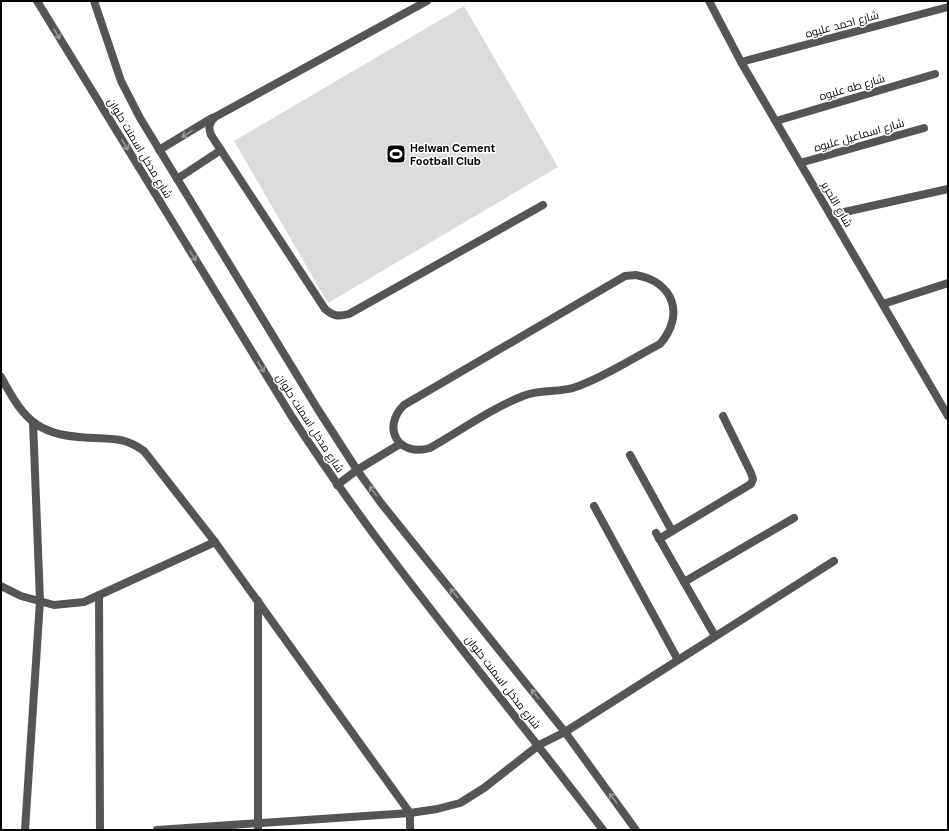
<svg xmlns="http://www.w3.org/2000/svg" width="949" height="831" viewBox="0 0 949 831" font-family="'DM Sans',Cairo,sans-serif">
	<style>
		.green { fill: #dcdcdc }
		.lines { fill: none; stroke-linecap: round; stroke-linejoin: round }
		.lane { stroke: #555; stroke-width: 8 }
		.street { stroke: #555; stroke-width: 8 }
		.oneway { stroke: #999 }
		.labels { text-anchor: middle; stroke-width: 3; stroke-linejoin: round; paint-order: stroke }
		.street-label { font-size: 11px; fill: #000; stroke: #fff }
		.poi-label { font-size: 11px; font-weight: bold; fill: #000; stroke: #fff; text-anchor: start }
	</style>
	<rect width="100%" height="100%" fill="#fff"/>
	<polygon class="green" points="464,6 558,167 328,303 234,141"/>
	<g class="lines">
		<g class="lane">
			<path d="M427,1L215,117C209,123 208,127 211,135L325,309C333,316 338,317 349,314L543,205"/>
			<polyline points="159,150 212,118"/>
			<polyline points="177,179 221,150"/>
			<path d="M636,275C674,282 685,315 660,344C633,358 605,377 576,387C559,393 540,389 523,396C490,409 460,431 430,448C398,457 381,428 404,405L625,276Z"/>
			<polyline points="357,470 400,444"/>
			<polyline points="594,506 678,660"/>
		</g>
		<g class="street">
			<path d="M37,1L292,417C386,562 499,692 603,830"/>
			<polyline points="94,1 121,81 140,118 317,408 357,470 381,503 565,732 636,830"/>
			<polyline points="709,1 741,62 948,416"/>
			<polyline points="741,62 948,7"/>
			<polyline points="776,121 935,74"/>
			<polyline points="800,163 924,128"/>
			<polyline points="831,215 948,189"/>
			<polyline points="883,304 948,283"/>
			<path d="M1,377C26,424 40,436 94,438C116,439 125,438 144,451L215,542L410,813V830"/>
			<polyline points="630,455 672,531"/>
			<polyline points="337,485 357,470"/>
			<polyline points="656,533 715,636"/>
			<polyline points="659,539 751,484 753,479 751,473 723,416"/>
			<polyline points="684,582 794,518"/>
			<polyline points="1,586 21,596 54,605 84,602 215,542"/>
			<polyline points="99,595 100,830"/>
			<polyline points="258,601 258,830"/>
			<polyline points="25,830 40,601 33,422"/>
			<polyline points="157,830 410,813 437,809 460,803 484,788 539,745 565,732 834,561"/>
		</g>
	</g>
	<defs><path id="oneway-shaft" d="M-6 0H5M1.5-3L5.5 0L1.5 3" fill="none" stroke-width="1.6" stroke-linecap="round" stroke-linejoin="round"/></defs>
	<g class="oneway">
		<use href="#oneway-shaft" transform="translate(57 34) rotate(59)"/>
		<use href="#oneway-shaft" transform="translate(187 134) rotate(149)"/>
		<use href="#oneway-shaft" transform="translate(125 145) rotate(59)"/>
		<use href="#oneway-shaft" transform="translate(193 256) rotate(59)"/>
		<use href="#oneway-shaft" transform="translate(261 367) rotate(59)"/>
		<use href="#oneway-shaft" transform="translate(373 491) rotate(-126)"/>
		<use href="#oneway-shaft" transform="translate(454 593) rotate(-129)"/>
		<use href="#oneway-shaft" transform="translate(535 694) rotate(-128)"/>
		<use href="#oneway-shaft" transform="translate(613 798) rotate(-126)"/>
	</g>
	<defs>
		<g id="stadium-square" transform="scale(1)"><rect x="-9" y="-9" width="18" height="18" rx="4" fill="#000" stroke="#fff"/><path d="M0-5a6.5 5 0 1 0 0 10a6.5 5 0 1 0 0-10ZM-3.5-1.8h7v3.6h-7Z" fill="#fff"/></g>
	</defs>
	<g fill-rule="evenodd">
		<use href="#stadium-square" x="396" y="154"/>
	</g>
	<g class="labels">
		<g class="street-label">
			<text transform="translate(842 24) rotate(-15)" y="4">شارع احمد عليوه</text>
			<text transform="translate(852 87) rotate(-16)" y="4">شارع طه عليوه</text>
			<text transform="translate(859 135) rotate(-16)" y="4">شارع اسماعيل عليوه</text>
			<text transform="translate(140 148) rotate(59)" y="4">شارع مدخل اسمنت حلوان</text>
			<text transform="translate(837 204) rotate(60)" y="4">شارع التحرير</text>
			<text transform="translate(310 423) rotate(57)" y="4">شارع مدخل اسمنت حلوان</text>
			<text transform="translate(503 682) rotate(52)" y="4">شارع مدخل اسمنت حلوان</text>
		</g>
		<g class="poi-label">
			<text x="410" y="152">Helwan Cement<tspan x="410" dy="13">Football Club</tspan></text>
		</g>
	</g>
	<rect width="949" height="831" fill="none" stroke="#000000" stroke-width="4"/>
</svg>
